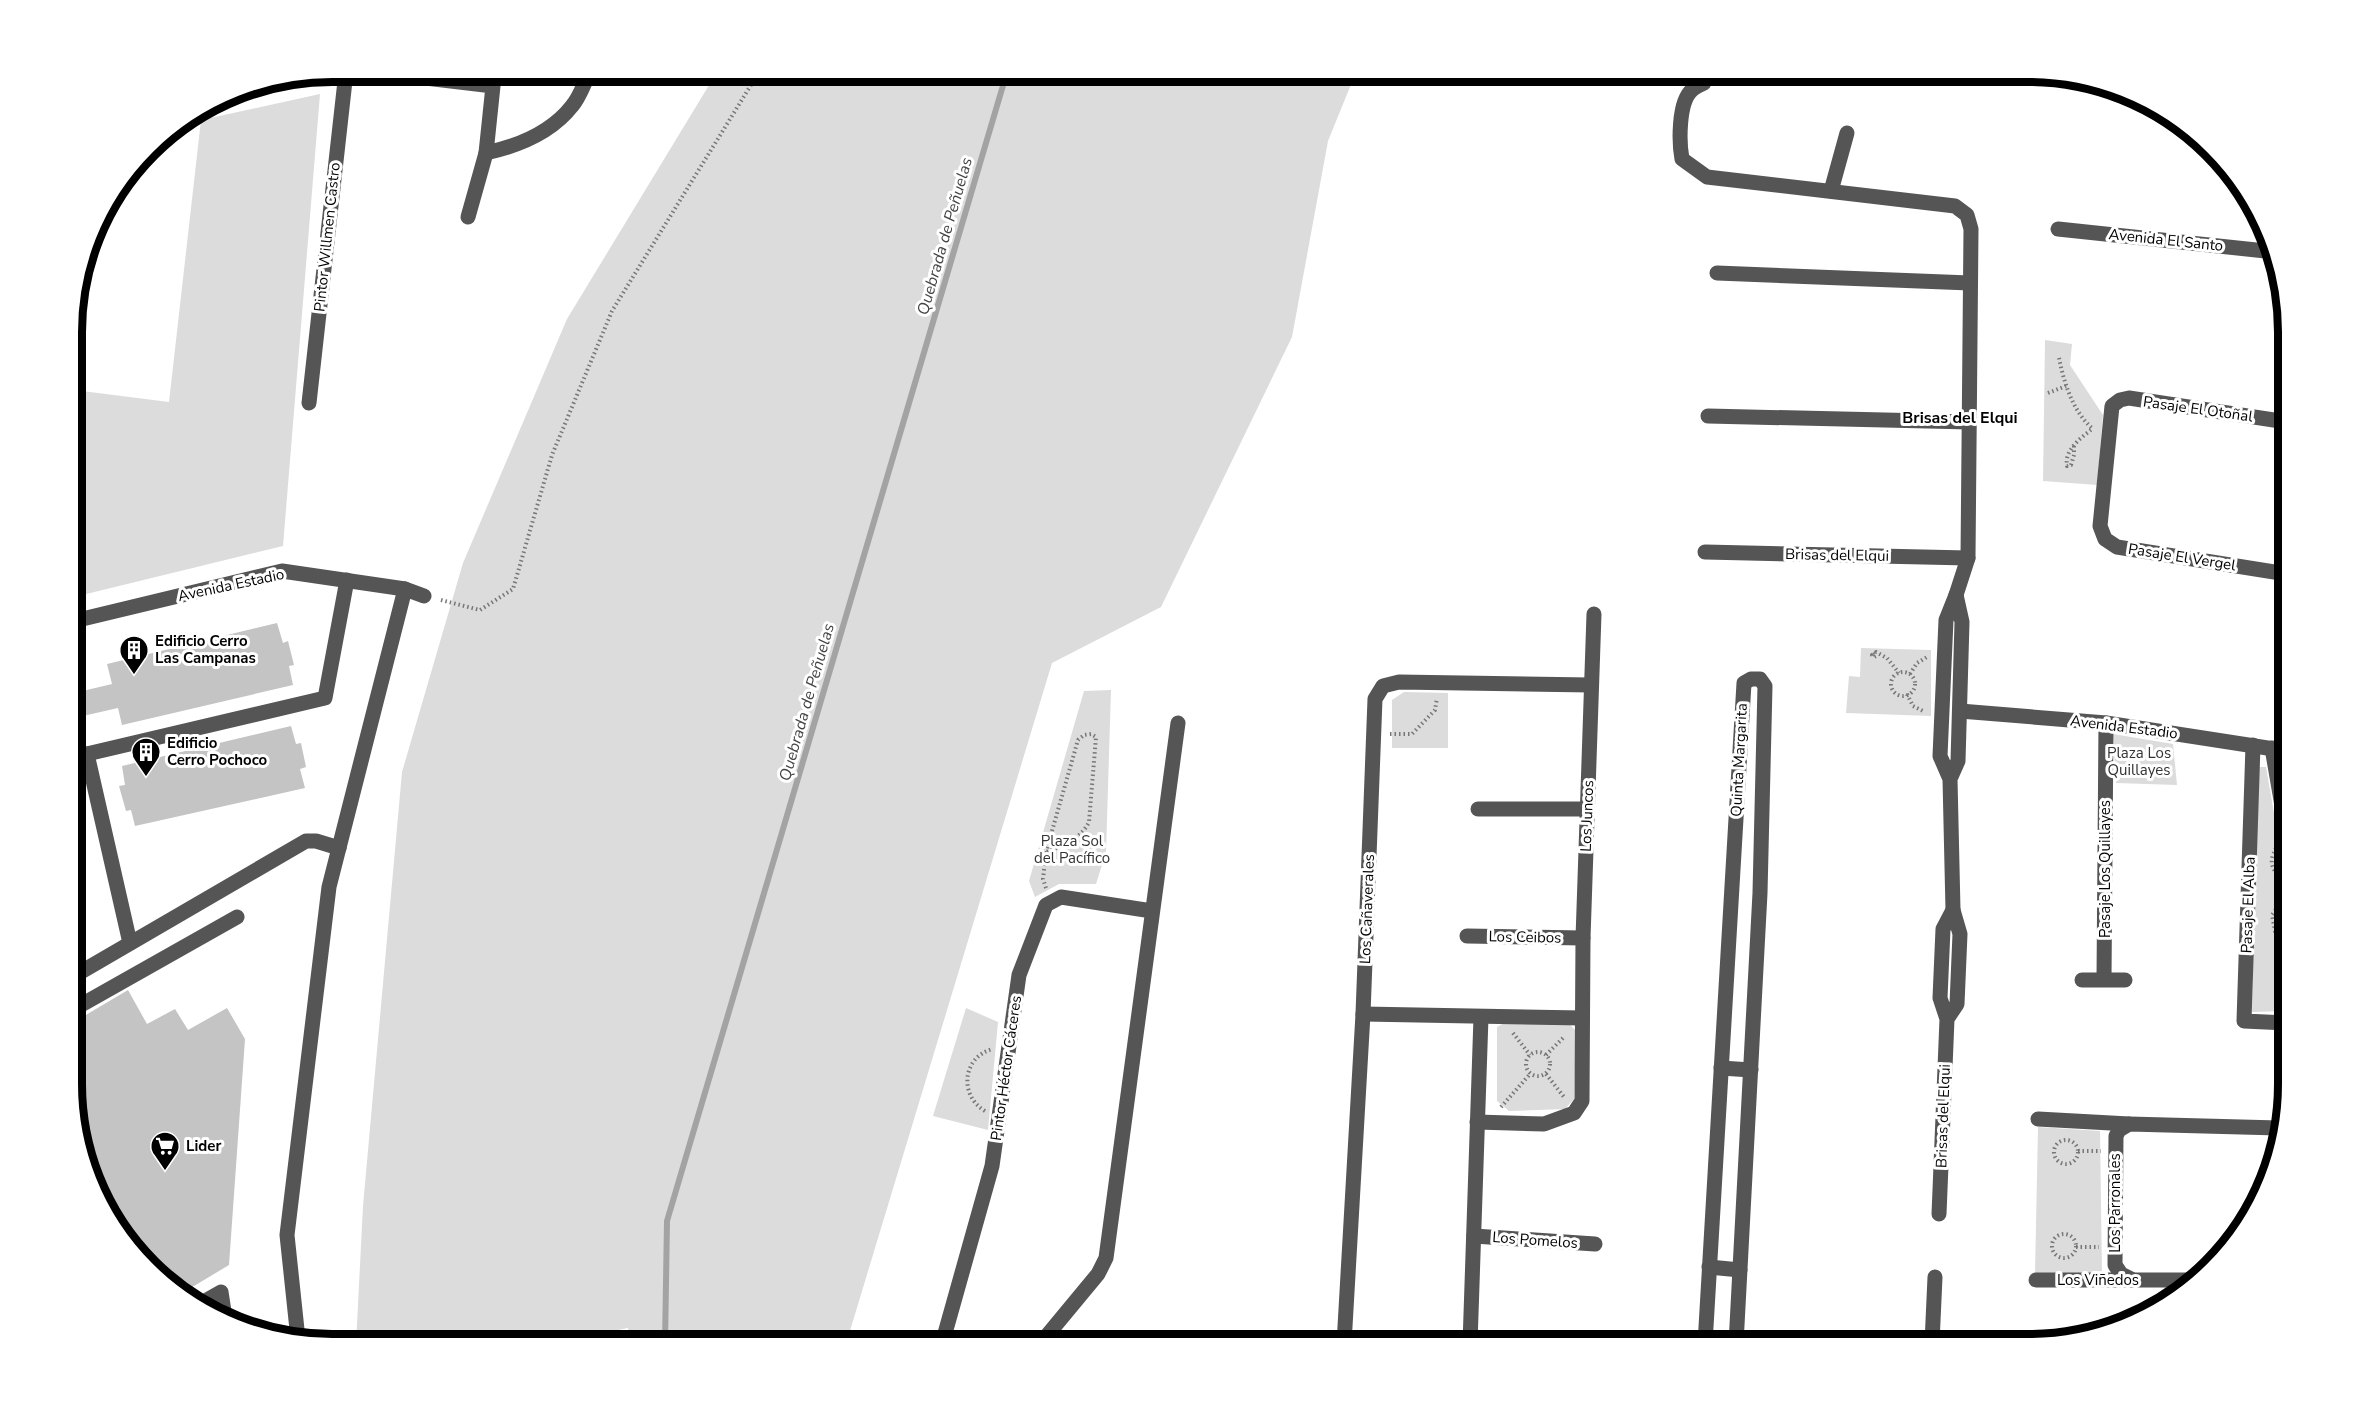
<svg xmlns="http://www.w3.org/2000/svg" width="2360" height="1416" viewBox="0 0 2360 1416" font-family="'Nunito Sans',sans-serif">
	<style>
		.green { fill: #dcdcdc }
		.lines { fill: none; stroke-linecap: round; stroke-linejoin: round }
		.stream { stroke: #a3a3a3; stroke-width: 6 }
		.building { fill: #c4c4c4 }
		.path { stroke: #777; stroke-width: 4; stroke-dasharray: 1.5 3; stroke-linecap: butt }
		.minor { stroke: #555; stroke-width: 15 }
		.labels { text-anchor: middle; stroke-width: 6; stroke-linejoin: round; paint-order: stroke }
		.street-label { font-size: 15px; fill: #000; stroke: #fff }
		.poi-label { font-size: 15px; font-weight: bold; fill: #000; stroke: #fff; text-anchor: start }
		.park-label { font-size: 15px; fill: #333; stroke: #fff }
		.water-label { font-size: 16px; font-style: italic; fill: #444; stroke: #fff }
		.neighbourhood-label { font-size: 16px; font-weight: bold; fill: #000; stroke: #fff }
		.rim { fill: none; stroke: #000; stroke-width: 8 }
	</style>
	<rect width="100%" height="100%" fill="#fff"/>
	<g class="green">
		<polygon points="717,72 1356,72 1328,141 1292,337 1161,607 1052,663 846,1344 630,1344 628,1328 550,1344 356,1344 363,1206 402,772 463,563 567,319"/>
		<polygon points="320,94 283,546 74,597 74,390 169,402 201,120"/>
		<polygon points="2045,340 2072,344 2070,365 2103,415 2097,485 2043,481"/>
		<polygon points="1861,648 1931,650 1931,716 1846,713 1849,676 1860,677"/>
		<polygon points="1111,690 1106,852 1096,884 1059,884 1035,897 1029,881 1084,691"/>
		<polygon points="1404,692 1448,693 1448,748 1392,748 1392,700"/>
		<polygon points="2113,734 2173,744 2177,785 2116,783"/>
		<polygon points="2257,767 2266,767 2287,888 2287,1011 2252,1012"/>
		<polygon points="966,1008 998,1022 988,1130 933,1116"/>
		<polygon points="1510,1020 1569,1024 1576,1031 1574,1099 1565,1109 1509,1111 1497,1101 1497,1027"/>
		<polygon points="2038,1127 2100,1131 2102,1275 2035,1274"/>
	</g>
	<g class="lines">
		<polyline class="stream" points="665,1344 667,1221 1007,72"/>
	</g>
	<g class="building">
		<polygon points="277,623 283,643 288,641 294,665 289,666 293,685 122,725 118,708 74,718 74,693 112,684 107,664"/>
		<polygon points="291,726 296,744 301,743 306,767 300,769 305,788 135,826 131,810 126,811 119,786 125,785 122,766"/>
		<polygon points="128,990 147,1024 175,1009 188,1030 227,1008 245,1039 229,1265 184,1292 116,1228 74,1117 74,1022"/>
	</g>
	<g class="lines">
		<g class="path">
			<path d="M2059,358C2064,383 2073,412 2093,429"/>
			<polyline points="2048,393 2066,386"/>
			<path d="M2074,446V455L2071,465L2067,466C2064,450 2081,438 2092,429"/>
			<polyline points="441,600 480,610 513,589 552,455 612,311 759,72"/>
			<polyline points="1873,653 1876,656 1874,657 1872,655 1876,652 1887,658 1899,673"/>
			<circle cx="1903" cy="684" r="12"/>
			<polyline points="1910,674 1917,663 1927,657"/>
			<polyline points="1907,694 1913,706 1925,712"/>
			<polyline points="1390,734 1412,734 1435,710 1437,698"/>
			<path d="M2276,848C2267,866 2274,867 2281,882C2282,886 2283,893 2284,898L2272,915L2275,931L2287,956"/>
			<path d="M1046,888L1043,879L1046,852L1078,740L1084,735L1091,734L1096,737L1089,822C1080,840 1063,845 1046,852"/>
			<polyline points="1513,1033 1530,1055"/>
			<circle cx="1538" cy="1064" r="12"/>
			<polyline points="1546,1055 1565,1036"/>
			<polyline points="1546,1074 1564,1097"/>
			<polyline points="1501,1107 1530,1074"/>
			<path d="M985,1111C958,1095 963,1056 993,1049"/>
			<circle cx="2066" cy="1152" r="12"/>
			<polyline points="2078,1151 2101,1151"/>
			<circle cx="2064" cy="1246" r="12"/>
			<polyline points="2076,1247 2099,1247"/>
		</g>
		<g class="minor">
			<path d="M375,72L493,86L486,153C518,146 551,133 572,106C580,97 584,83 590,72"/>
			<path d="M1704,83C1700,85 1695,87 1692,90C1678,102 1679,143 1682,159L1707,177L1955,206L1967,215L1971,229L1968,558L1956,595"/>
			<polyline points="1831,191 1847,133"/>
			<polyline points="468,217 486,153"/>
			<polyline points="2058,229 2275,252"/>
			<polyline points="1717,273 1970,283"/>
			<polyline points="309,403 346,72"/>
			<polyline points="1708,416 1970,422"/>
			<polyline points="2287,422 2129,398 2120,400 2112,406 2100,526 2105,539 2117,547 2287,574"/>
			<polyline points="1705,552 1968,558"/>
			<polyline points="74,621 282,571 405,589 424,596"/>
			<polyline points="1960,711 2106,723 2287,751"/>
			<polyline points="2253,745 2244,1021 2287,1023"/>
			<polyline points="2272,748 2287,835"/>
			<polyline points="87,754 130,943"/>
			<polyline points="74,757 325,698 347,580"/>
			<polyline points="1950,779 1958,761 1962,622 1956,595 1946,620 1940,756 1950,779 1953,910"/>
			<polyline points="1478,809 1587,809"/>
			<polyline points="1467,936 1583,938"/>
			<polyline points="74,976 306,841 316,841 339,848"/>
			<polyline points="2104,979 2106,723"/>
			<polyline points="2082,980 2125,980"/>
			<polyline points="74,1009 237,917"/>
			<polyline points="1363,1014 1582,1018"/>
			<polyline points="1721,1068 1751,1070"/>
			<polyline points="2038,1119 2129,1124"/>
			<polyline points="1477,1122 1544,1124 1574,1113 1582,1101 1583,938 1594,614"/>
			<polyline points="1939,1214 1947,1019 1940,998 1943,929 1953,910 1960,934 1957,1004 1947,1019"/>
			<polyline points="1474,1236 1595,1244"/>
			<polyline points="1709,1267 1740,1270"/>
			<polyline points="2131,1279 2121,1274 2115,1265 2116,1136 2119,1130 2129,1124 2279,1128"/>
			<polyline points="2036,1280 2195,1280"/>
			<polyline points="198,1305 221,1292 225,1318"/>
			<polyline points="298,1339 287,1235 329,887 405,589"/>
			<polyline points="944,1339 968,1344"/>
			<polyline points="1932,1343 1935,1277"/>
			<polyline points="942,1344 992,1166 1019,975 1046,905 1061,897 1152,911"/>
			<polyline points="1040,1344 1098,1274 1106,1258 1178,723"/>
			<polyline points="1344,1344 1363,1014 1375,699 1383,686 1399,682 1591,685"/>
			<polyline points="1470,1344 1481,1017"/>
			<polyline points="1705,1344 1744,683 1751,679 1760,679 1765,686 1760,893 1736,1344"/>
		</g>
	</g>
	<defs>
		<g id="building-pin" transform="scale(1.5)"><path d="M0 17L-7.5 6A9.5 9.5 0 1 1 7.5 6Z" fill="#000" stroke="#fff"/><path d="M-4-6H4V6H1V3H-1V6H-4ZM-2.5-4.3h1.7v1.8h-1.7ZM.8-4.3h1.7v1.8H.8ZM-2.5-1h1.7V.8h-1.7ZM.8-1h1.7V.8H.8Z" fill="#fff"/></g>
		<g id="supermarket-pin" transform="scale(1.5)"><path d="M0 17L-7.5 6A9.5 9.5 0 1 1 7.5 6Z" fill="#000" stroke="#fff"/><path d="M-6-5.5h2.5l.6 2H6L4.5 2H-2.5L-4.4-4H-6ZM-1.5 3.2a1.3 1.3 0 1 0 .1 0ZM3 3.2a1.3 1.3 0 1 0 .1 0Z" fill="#fff"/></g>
	</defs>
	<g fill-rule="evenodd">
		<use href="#building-pin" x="134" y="650"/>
		<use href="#building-pin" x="146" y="752"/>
		<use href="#supermarket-pin" x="165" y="1146"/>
	</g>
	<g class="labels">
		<g class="street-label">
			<text transform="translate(327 237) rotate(-84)" y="5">Pintor Willmen Castro</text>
			<text transform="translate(2166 240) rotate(6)" y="5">Avenida El Santo</text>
			<text transform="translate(2198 409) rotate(8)" y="5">Pasaje El Otoñal</text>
			<text transform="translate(1837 555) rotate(1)" y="5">Brisas del Elqui</text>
			<text transform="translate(2182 557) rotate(9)" y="5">Pasaje El Vergel</text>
			<text transform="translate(231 585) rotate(-12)" y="5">Avenida Estadio</text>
			<text transform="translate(2124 727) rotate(7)" y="5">Avenida Estadio</text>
			<text transform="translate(1739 760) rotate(-87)" y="5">Quinta Margarita</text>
			<text transform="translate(1587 816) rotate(-88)" y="5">Los Juncos</text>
			<text transform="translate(2105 869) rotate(-90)" y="5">Pasaje Los Quillayes</text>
			<text transform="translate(2248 905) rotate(-88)" y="5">Pasaje El Alba</text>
			<text transform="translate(1367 909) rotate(-88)" y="5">Los Cañaverales</text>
			<text transform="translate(1525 937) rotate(1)" y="5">Los Ceibos</text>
			<text transform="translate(1006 1068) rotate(-82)" y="5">Pintor Héctor Cáceres</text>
			<text transform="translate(1943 1116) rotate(-88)" y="5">Brisas del Elqui</text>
			<text transform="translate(2115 1203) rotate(-90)" y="5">Los Parronales</text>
			<text transform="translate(1535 1240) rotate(4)" y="5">Los Pomelos</text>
			<text x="2098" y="1285">Los Viñedos</text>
		</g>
		<g class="poi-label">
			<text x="155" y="646">Edificio Cerro<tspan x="155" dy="17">Las Campanas</tspan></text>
			<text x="167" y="748">Edificio<tspan x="167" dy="17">Cerro Pochoco</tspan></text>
			<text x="186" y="1151">Lider</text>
		</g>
		<g class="park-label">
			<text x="2139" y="758">Plaza Los<tspan x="2139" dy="17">Quillayes</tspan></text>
			<text x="1072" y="846">Plaza Sol<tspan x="1072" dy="17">del Pacífico</tspan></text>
		</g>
		<g class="water-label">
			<text transform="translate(944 236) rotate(-74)" y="6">Quebrada de Peñuelas</text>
			<text transform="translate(806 702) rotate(-74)" y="6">Quebrada de Peñuelas</text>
		</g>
		<g class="neighbourhood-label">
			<text x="1960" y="423">Brisas del Elqui</text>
		</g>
	</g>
	<path d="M0 0H2360V1416H0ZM332 82H2028A250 250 0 0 1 2278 332V1084A250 250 0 0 1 2028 1334H332A250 250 0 0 1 82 1084V332A250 250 0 0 1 332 82Z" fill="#fff" fill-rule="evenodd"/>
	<path class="rim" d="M332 82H2028A250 250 0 0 1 2278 332V1084A250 250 0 0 1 2028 1334H332A250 250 0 0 1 82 1084V332A250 250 0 0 1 332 82Z"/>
</svg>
